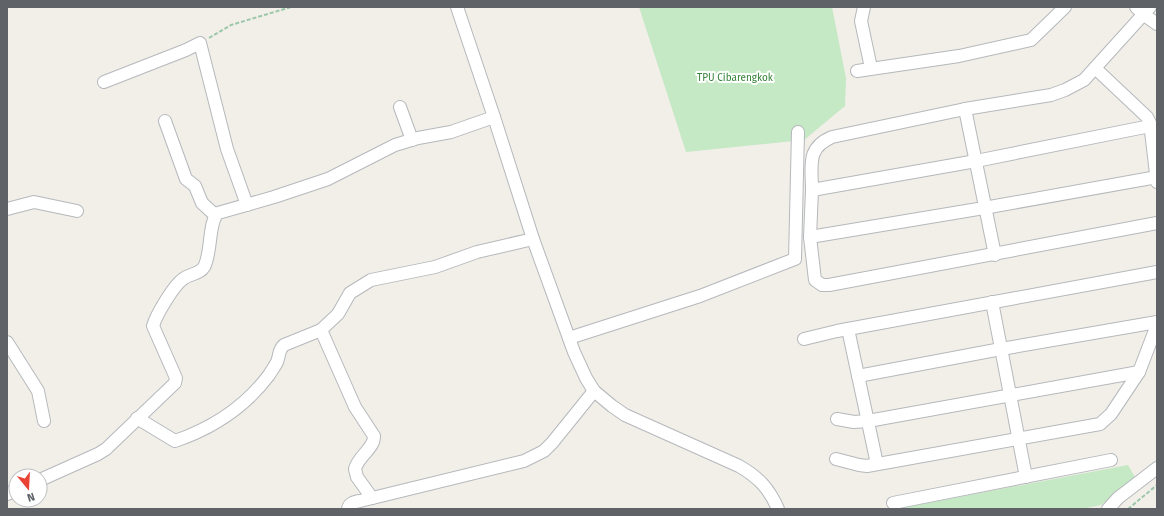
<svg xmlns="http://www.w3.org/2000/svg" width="1164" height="516" viewBox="0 0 1164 516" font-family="'Fira Sans',sans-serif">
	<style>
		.green { fill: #c5e8c5 }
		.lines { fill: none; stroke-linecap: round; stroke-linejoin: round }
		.minor-casing { stroke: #b5b8bc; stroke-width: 14 }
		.path { stroke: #9cc7a9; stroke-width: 2; stroke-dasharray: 4 2; stroke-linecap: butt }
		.minor { stroke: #fff; stroke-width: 12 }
		.labels { text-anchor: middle; stroke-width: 4; stroke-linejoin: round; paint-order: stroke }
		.park-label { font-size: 10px; fill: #348238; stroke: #fff }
	</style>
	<rect width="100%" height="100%" fill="#f1efe8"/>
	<g class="green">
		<polygon points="639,7 832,7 846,78 845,106 804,140 686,152"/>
		<polygon points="1128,465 1136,479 1101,505 1082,509 896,509"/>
	</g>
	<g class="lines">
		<g class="minor-casing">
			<g id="minor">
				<path d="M457,7L494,117L533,239L574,352L586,378L594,391L612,406L625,415L739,466C758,477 769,488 778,509"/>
				<polyline points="864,7 861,21 871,68"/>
				<polyline points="1136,7 1143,14 1157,24"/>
				<path d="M1150,7L1084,80L1065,90L1051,95L965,109L832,137C806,148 812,166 812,190L976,161L1150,126"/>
				<polyline points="1095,68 1147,117 1150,123 1157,182"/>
				<polyline points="857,71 959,56 1031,40 1065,7"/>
				<polyline points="104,82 186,50 200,43 227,149 247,205"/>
				<polyline points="400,107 412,140"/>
				<polyline points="965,109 995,255"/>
				<polyline points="165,121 186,179 195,186 202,203 215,215"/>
				<polyline points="812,190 810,237 815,280 822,285 829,285 1157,223"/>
				<polyline points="7,209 34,202 77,211"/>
				<polyline points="810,237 984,208 1157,177"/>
				<polyline points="992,302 1026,477"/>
				<polyline points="848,329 877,464"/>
				<polyline points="569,338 700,296 795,259 798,132"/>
				<polyline points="804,339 837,331 1157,272"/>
				<polyline points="7,342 38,391 44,421"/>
				<polyline points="858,376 1001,349 1157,322"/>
				<path d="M137,418L175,441C213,428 245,407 269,375C272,370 275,366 277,362C280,355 278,350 284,345L321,330"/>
				<polyline points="837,419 854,422 868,421 1139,372"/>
				<polyline points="836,459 859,465 867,466 1100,424 1111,414 1139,372 1157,325"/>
				<path d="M40,480L98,454L106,449L175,383L176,378L153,326C156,315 174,285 183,279C189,274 200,274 204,267C212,253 208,222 218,213L274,197L328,179L395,145L418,138L451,132L494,117"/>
				<polyline points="7,494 16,490"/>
				<path d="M372,498L357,477L355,469C358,456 375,448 374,436L355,407L321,330L338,314L350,293L371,280L435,267L477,252L533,239"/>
				<polyline points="893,503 1111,460"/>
				<path d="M348,509C349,503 354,502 360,501L524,461L544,451L552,443L594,391"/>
				<polyline points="1108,509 1118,498 1157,468"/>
			</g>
		</g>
		<g class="path">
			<polyline points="209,38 231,25 291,7"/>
			<polyline points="1128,509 1157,485"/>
		</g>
		<use href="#minor" class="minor"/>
	</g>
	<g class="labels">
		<g class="park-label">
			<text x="735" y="81">TPU Cibarengkok</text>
		</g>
	</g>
	<rect width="1164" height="516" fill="none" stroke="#5f6368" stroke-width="16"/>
	<g transform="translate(28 488) rotate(162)"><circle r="19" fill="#ffffff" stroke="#bfc1c3"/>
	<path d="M0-3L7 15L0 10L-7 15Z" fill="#ea4335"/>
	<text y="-6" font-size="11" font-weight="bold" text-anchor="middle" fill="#5f6368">N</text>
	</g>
</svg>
